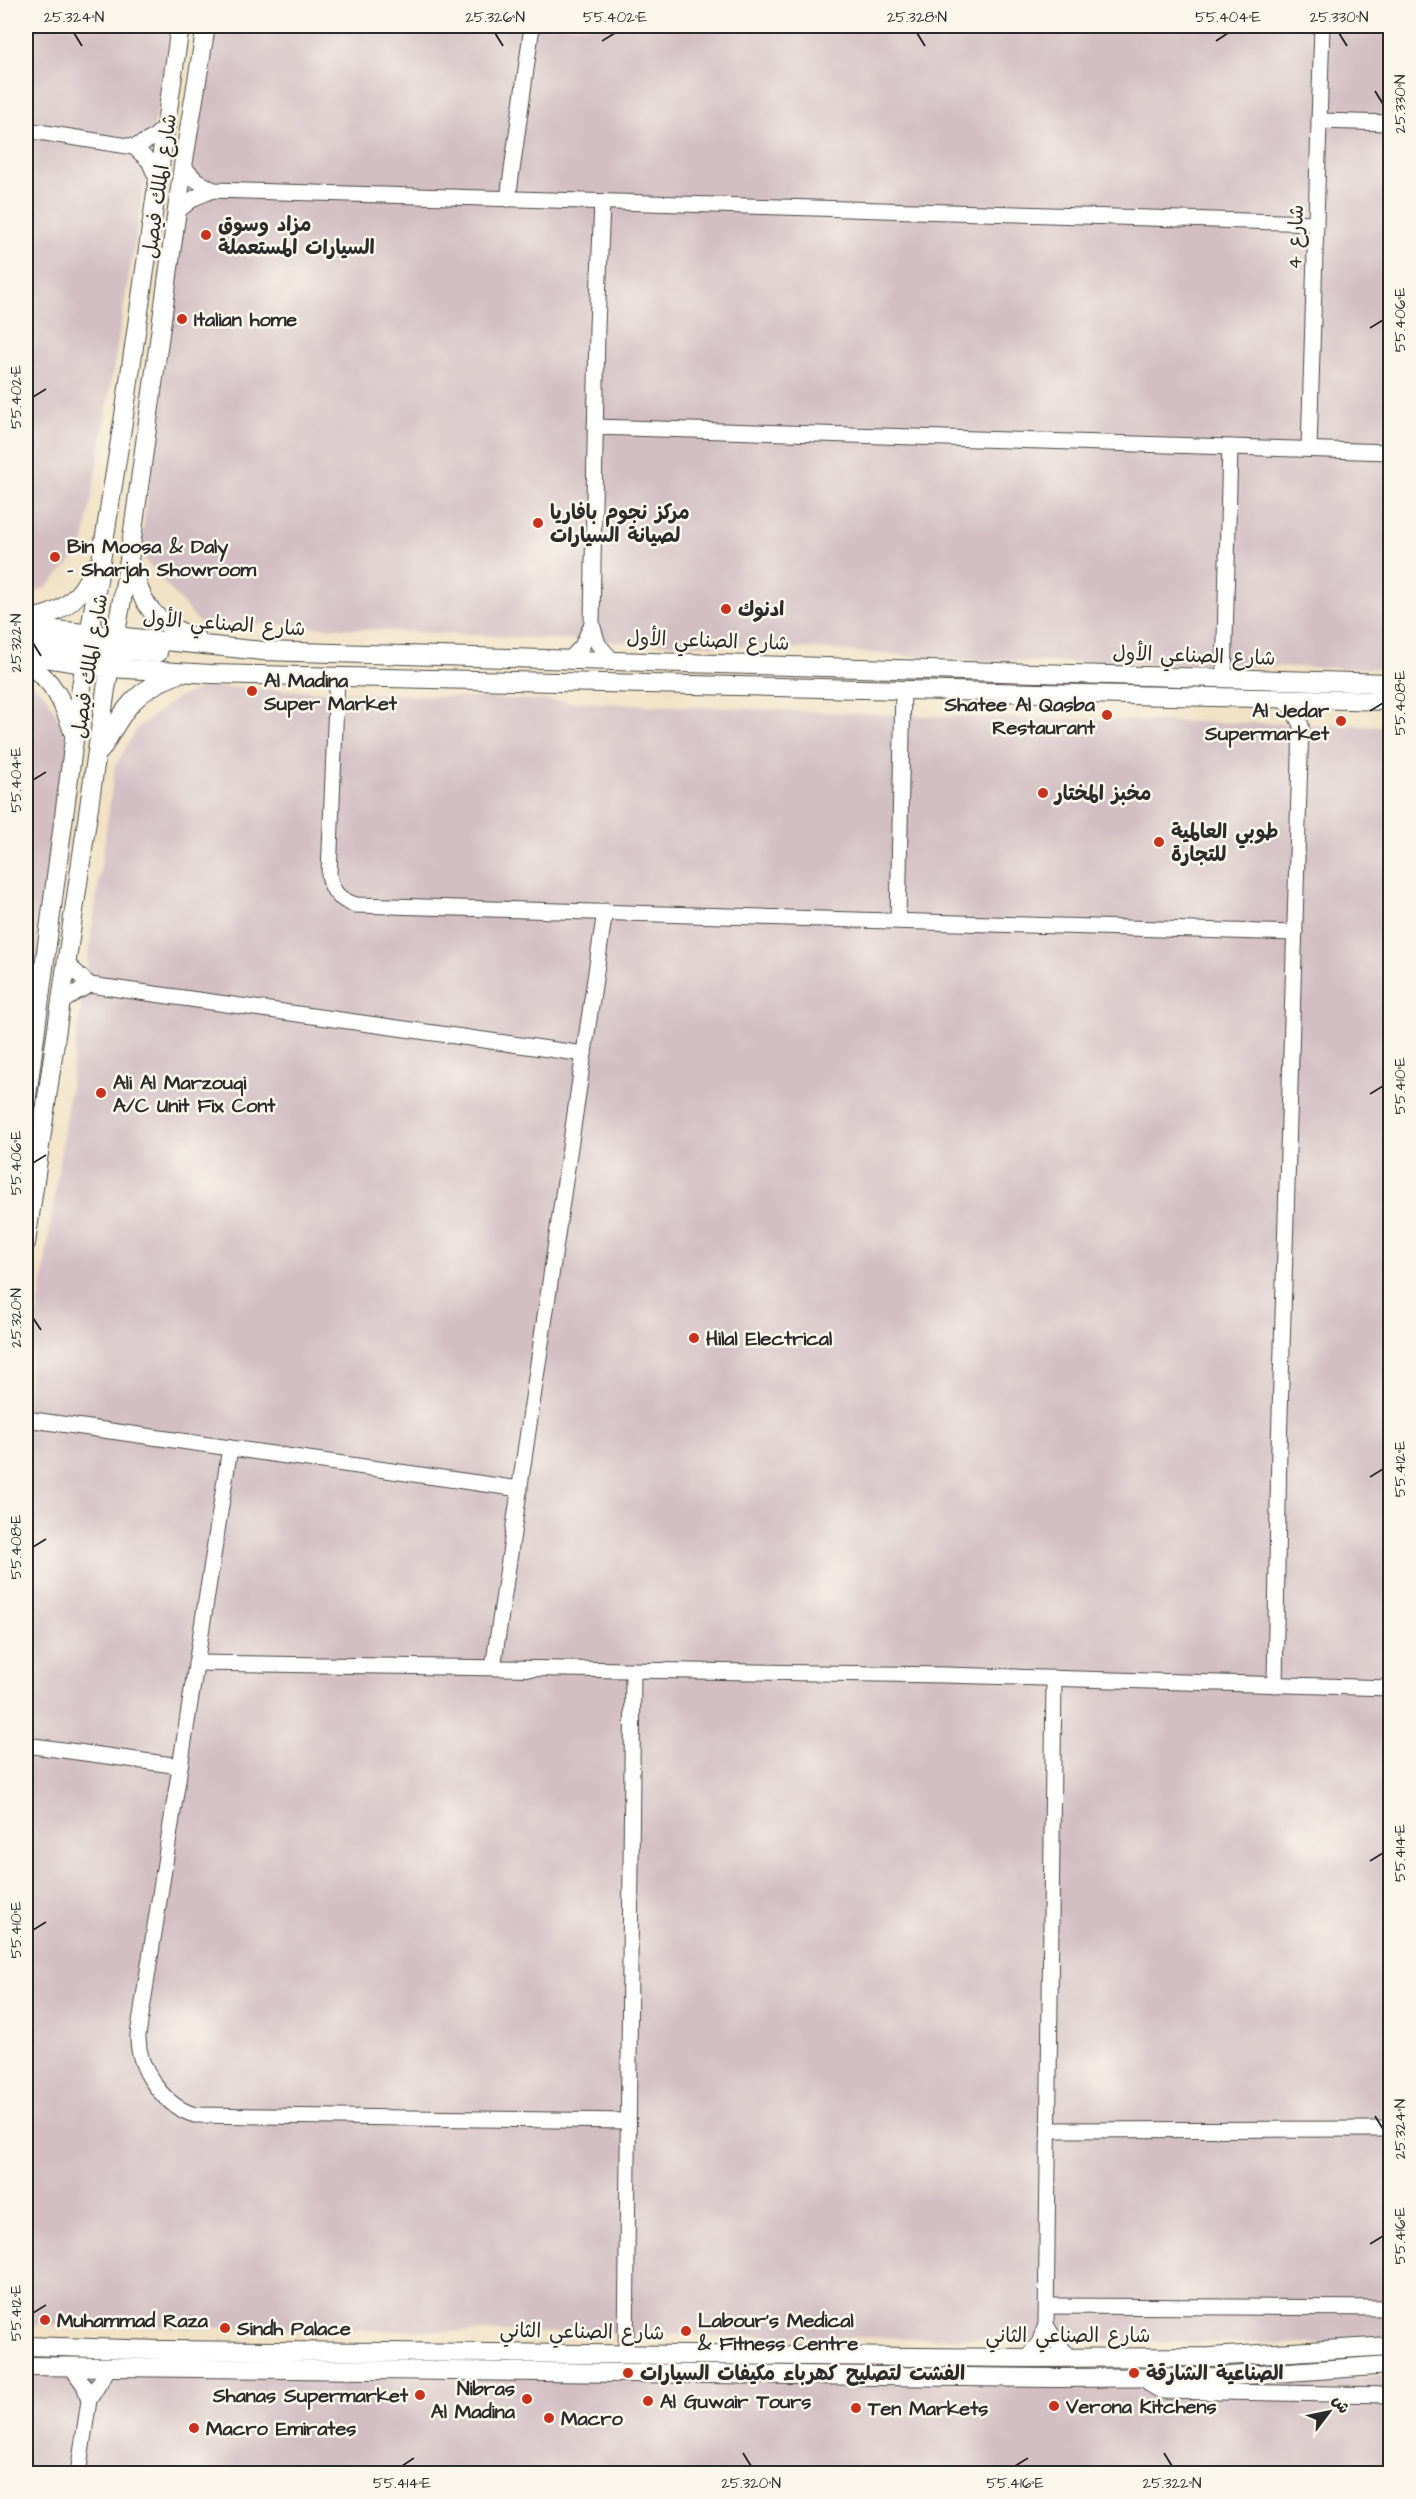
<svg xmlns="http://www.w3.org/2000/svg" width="1416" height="2499" viewBox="0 0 1416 2499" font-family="'Architects Daughter','Playpen Sans Arabic',sans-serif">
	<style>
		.industrial { fill: #d2bec3 }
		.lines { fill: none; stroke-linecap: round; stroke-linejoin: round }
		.minor-casing { stroke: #494642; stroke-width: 17 }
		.major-casing { stroke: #494642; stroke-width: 20 }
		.minor { stroke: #fff; stroke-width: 15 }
		.major { stroke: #fff; stroke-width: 18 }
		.ticks { fill: none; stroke: #2b2b2b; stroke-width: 2 }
		.poi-dot { fill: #c8321e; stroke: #fbf7ec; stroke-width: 2 }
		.labels { text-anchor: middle; stroke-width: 5; stroke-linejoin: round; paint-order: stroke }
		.street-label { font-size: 20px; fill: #2b2b2b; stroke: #fbf7ec }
		.poi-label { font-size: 20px; font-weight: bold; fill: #2b2b2b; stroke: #fbf7ec; text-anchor: start }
		.neatline { fill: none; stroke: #2b2b2b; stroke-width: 2 }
		.ticks-label { font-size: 15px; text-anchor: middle; fill: #2b2b2b }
	</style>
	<rect width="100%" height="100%" fill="#fbf7ec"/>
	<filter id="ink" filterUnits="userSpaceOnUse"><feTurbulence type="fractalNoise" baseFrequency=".0167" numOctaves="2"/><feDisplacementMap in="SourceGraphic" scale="12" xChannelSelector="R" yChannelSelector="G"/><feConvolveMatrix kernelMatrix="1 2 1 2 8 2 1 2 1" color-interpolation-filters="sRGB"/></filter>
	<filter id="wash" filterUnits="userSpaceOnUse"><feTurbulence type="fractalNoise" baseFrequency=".008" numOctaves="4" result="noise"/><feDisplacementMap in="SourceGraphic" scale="24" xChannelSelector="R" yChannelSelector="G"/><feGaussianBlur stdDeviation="1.35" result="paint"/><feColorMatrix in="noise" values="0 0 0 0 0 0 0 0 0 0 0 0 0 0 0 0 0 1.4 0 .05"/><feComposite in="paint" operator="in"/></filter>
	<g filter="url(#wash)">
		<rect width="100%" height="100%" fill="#f1e2c5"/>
		<g class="industrial">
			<polygon points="26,26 171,26 83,549 47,587 26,595"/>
			<polygon points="206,26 1390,26 1390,669 962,660 819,649 572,640 262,624 201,625 140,554"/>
			<polygon points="26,678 47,697 71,746 26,1058"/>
			<polygon points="205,687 921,716 1390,726 1390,2345 26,2325 26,1398 115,766 138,727 177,698"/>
			<polygon points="26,2373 1101,2383 1301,2381 1390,2375 1390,2473 26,2474"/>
		</g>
	</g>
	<g filter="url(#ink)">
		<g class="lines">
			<g class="minor-casing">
				<g id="minor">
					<polyline points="1319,121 1390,123"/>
					<polyline points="26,130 134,147 151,139 165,128"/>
					<polyline points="134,147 149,161 157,179"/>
					<polyline points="183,166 196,180 213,190"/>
					<polyline points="508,199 532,26"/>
					<polyline points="602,202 597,327 592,624 598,644 612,660"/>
					<polyline points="178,211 194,198 213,190 1316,223"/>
					<polyline points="595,427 1390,452"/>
					<polyline points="1309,449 1322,26"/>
					<polyline points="571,658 582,646 592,624"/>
					<path d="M337,677L329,875C332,892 339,900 356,905L1295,933"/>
					<polyline points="1224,679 1230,447"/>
					<polyline points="898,920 903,689"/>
					<polyline points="66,963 90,985 584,1054"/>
					<polyline points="60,1004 75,993 90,985"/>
					<polyline points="26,1419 520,1489"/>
					<path d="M230,1448L138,2035C137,2068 163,2106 195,2115L628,2121"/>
					<polyline points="196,1663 944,1675 1390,1688"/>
					<polyline points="493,1668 605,911"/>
					<polyline points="1275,1685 1279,1447 1301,725 1293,710 1281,698"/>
					<polyline points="26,1745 180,1766"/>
					<polyline points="1049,2130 1390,2129"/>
					<polyline points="1047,2306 1390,2308"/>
					<polyline points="1046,2325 1057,2343 1071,2358"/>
					<polyline points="626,2354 633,1670"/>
					<polyline points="1026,2358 1039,2343 1046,2325 1054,1678"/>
					<polyline points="72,2368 84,2385 89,2400"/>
					<polyline points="1143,2377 1151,2385 1161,2391 1390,2395"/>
					<polyline points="78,2474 89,2400 108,2369"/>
				</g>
			</g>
			<g class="major-casing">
				<g id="major">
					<path d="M130,563C145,609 151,620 197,639"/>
					<path d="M26,619C60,616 81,599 94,567"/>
					<polyline points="26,627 263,651 1390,683"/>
					<polyline points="27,644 98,648"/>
					<polyline points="26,655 110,668 211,674 1390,701"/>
					<polyline points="102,655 127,651 158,653"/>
					<path d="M26,664C53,678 64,704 73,732"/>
					<path d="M101,750C124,711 131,692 176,675"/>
					<polyline points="26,1104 81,687 125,409 180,26"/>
					<polyline points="26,1243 106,689 129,560 183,166 206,26"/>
					<polyline points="26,2346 161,2350 1026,2358 1210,2357 1390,2346"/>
					<polyline points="26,2366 1053,2378 1215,2377 1390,2365"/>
				</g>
			</g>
			<use href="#minor" class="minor"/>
			<use href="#major" class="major"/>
		</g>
	</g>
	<path class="ticks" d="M74,33L82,46M495,33L503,46M917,33L925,46M1339,33L1347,46M602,41L615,33M1216,41L1228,33M1375,91L1383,104M1370,328L1383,320M33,397L46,389M33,643L41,656M1370,711L1383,703M33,780L46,772M1370,1094L1383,1086M33,1163L46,1155M33,1318L41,1330M1370,1477L1383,1469M33,1547L46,1539M1370,1861L1383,1853M33,1930L46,1922M1375,2116L1383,2129M1370,2244L1383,2236M33,2313L46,2305M743,2453L751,2466M1164,2453L1172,2466M402,2466L414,2458M1015,2466L1028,2458"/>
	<g class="poi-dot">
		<circle cx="206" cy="235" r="6"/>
		<circle cx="182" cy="319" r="6"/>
		<circle cx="538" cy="523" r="6"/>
		<circle cx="55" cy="557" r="6"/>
		<circle cx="726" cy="609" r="6"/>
		<circle cx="252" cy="691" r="6"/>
		<circle cx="1107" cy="715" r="6"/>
		<circle cx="1341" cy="721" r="6"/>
		<circle cx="1043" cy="793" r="6"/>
		<circle cx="1159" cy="842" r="6"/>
		<circle cx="101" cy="1093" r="6"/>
		<circle cx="694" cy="1338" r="6"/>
		<circle cx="45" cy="2320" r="6"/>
		<circle cx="225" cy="2328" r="6"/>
		<circle cx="686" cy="2331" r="6"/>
		<circle cx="628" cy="2373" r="6"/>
		<circle cx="1134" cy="2373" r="6"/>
		<circle cx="420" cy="2395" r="6"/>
		<circle cx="527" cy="2399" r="6"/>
		<circle cx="648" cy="2401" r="6"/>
		<circle cx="1054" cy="2406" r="6"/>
		<circle cx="856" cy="2408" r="6"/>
		<circle cx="549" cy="2418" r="6"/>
		<circle cx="194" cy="2428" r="6"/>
	</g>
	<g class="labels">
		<g class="street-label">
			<text transform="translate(159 186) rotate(-82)" y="7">شارع الملك فيصل</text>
			<text transform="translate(1295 237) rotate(-88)" y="7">شارع 4</text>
			<text transform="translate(224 623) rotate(4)" y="7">شارع الصناعي الأول</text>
			<text transform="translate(708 640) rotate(2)" y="7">شارع الصناعي الأول</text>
			<text transform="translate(1194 655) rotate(2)" y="7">شارع الصناعي الأول</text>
			<text transform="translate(89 666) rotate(-81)" y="7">شارع الملك فيصل</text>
			<text transform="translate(582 2331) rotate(1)" y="7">شارع الصناعي الثاني</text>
			<text x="1068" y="2342">شارع الصناعي الثاني</text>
		</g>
		<g class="poi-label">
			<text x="218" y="231">مزاد وسوق<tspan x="218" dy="23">السيارات المستعملة</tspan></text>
			<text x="194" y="326">Italian home</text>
			<text x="550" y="519">مركز نجوم بافاريا<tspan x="550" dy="23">لصيانة السيارات</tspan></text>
			<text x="67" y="553">Bin Moosa &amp; Daly<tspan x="67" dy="23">- Sharjah Showroom</tspan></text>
			<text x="738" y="616">ادنوك</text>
			<text x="264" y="687">Al Madina<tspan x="264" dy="23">Super Market</tspan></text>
			<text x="1095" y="711" text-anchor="end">Shatee Al Qasba<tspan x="1095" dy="23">Restaurant</tspan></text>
			<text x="1329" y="717" text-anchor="end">Al Jedar<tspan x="1329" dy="23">Supermarket</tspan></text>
			<text x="1055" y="800">مخبز المختار</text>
			<text x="1171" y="838">طوبي العالمية<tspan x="1171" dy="23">للتجارة</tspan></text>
			<text x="113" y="1089">Ali Al Marzouqi<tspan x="113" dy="23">A/C Unit Fix Cont</tspan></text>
			<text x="706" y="1345">Hilal Electrical</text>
			<text x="57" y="2327">Muhammad Raza</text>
			<text x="698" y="2327">Labour's Medical<tspan x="698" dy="23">&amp; Fitness Centre</tspan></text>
			<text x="237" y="2335">Sindh Palace</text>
			<text x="640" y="2380">الفشت لتصلیح کھرباء مکیفات السیارات</text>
			<text x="1146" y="2380">الصناعية الشارقة</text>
			<text x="515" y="2395" text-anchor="end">Nibras<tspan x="515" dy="23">Al Madina</tspan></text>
			<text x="408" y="2402" text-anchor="end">Shanas Supermarket</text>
			<text x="660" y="2408">Al Guwair Tours</text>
			<text x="1066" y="2413">Verona Kitchens</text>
			<text x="868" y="2415">Ten Markets</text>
			<text x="561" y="2425">Macro</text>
			<text x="206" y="2435">Macro Emirates</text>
		</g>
	</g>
	<rect width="1416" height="2499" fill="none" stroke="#fbf7ec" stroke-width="66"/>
	<g transform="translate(1329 2412) rotate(58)" stroke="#fbf7ec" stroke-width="4.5" paint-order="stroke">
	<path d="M0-4.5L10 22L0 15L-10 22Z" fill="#2b2b2b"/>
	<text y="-9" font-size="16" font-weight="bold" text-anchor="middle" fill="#2b2b2b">ش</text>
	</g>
	<rect x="33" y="33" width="1350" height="2433" class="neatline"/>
	<g class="ticks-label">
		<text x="74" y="22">25.324°N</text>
		<text x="495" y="22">25.326°N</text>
		<text x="615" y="22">55.402°E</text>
		<text x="917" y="22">25.328°N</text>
		<text x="1228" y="22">55.404°E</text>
		<text x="1339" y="22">25.330°N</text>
		<text transform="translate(1400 104) rotate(-90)" y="5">25.330°N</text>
		<text transform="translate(1400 320) rotate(-90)" y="5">55.406°E</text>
		<text transform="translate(16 397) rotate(-90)" y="5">55.402°E</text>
		<text transform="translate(16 643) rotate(-90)" y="5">25.322°N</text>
		<text transform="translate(1400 703) rotate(-90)" y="5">55.408°E</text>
		<text transform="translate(16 780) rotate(-90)" y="5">55.404°E</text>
		<text transform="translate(1400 1086) rotate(-90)" y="5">55.410°E</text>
		<text transform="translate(16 1163) rotate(-90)" y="5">55.406°E</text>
		<text transform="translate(16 1318) rotate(-90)" y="5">25.320°N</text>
		<text transform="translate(1400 1469) rotate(-90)" y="5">55.412°E</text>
		<text transform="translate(16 1547) rotate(-90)" y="5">55.408°E</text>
		<text transform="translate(1400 1853) rotate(-90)" y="5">55.414°E</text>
		<text transform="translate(16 1930) rotate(-90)" y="5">55.410°E</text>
		<text transform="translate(1400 2129) rotate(-90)" y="5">25.324°N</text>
		<text transform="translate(1400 2236) rotate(-90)" y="5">55.416°E</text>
		<text transform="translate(16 2313) rotate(-90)" y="5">55.412°E</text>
		<text x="402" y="2488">55.414°E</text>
		<text x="751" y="2488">25.320°N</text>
		<text x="1015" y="2488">55.416°E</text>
		<text x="1172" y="2488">25.322°N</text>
	</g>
</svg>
